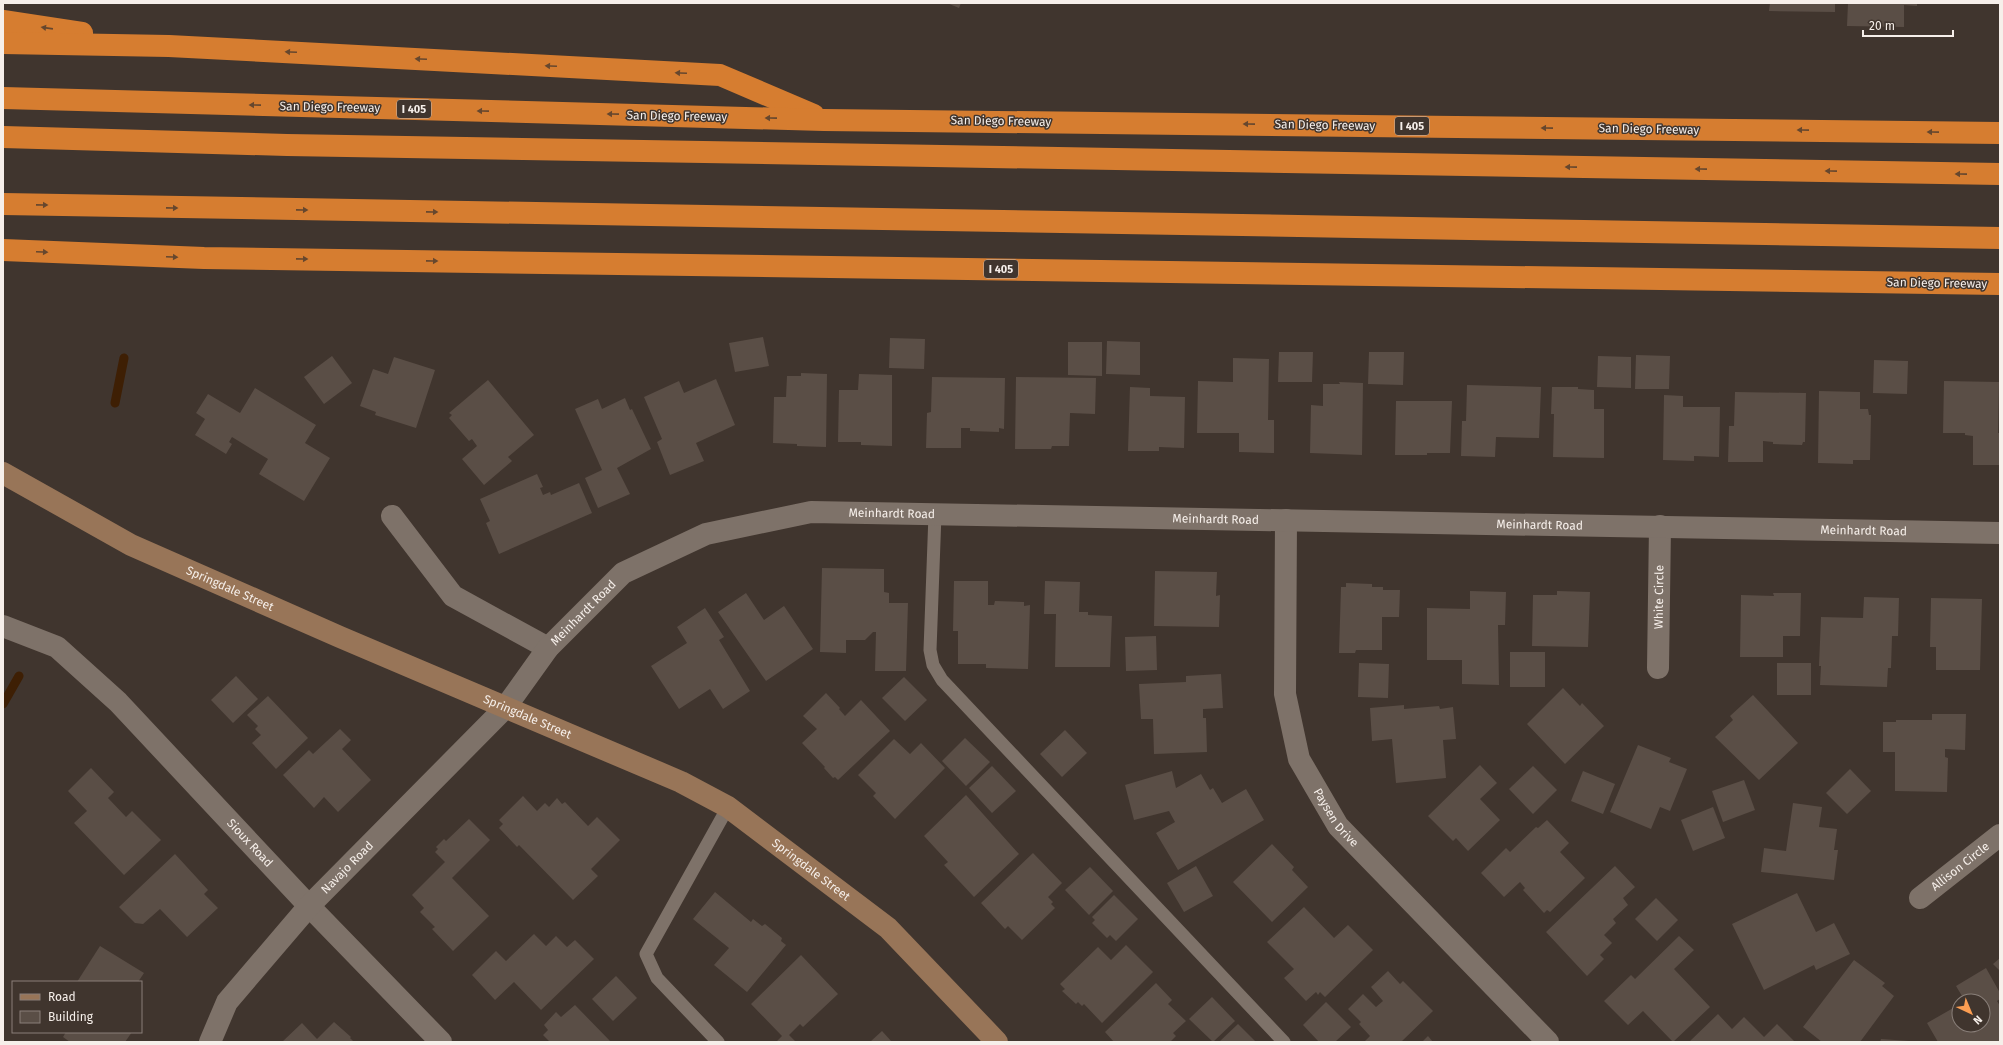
<svg xmlns="http://www.w3.org/2000/svg" width="2003" height="1045" viewBox="0 0 2003 1045" font-family="'Fira Sans',sans-serif">
	<style>
		.lines { fill: none; stroke-linecap: round; stroke-linejoin: round }
		.stream { stroke: #3e1f04; stroke-width: 9 }
		.building { fill: #5a4e46 }
		.lane { stroke: #7e7269; stroke-width: 13 }
		.street { stroke: #7e7269; stroke-width: 22 }
		.secondary { stroke: #987558; stroke-width: 22 }
		.highway { stroke: #d67d30; stroke-width: 22 }
		.oneway { fill: #66472e }
		.labels { text-anchor: middle; stroke-width: 3; stroke-linejoin: round; paint-order: stroke }
		.shield { fill: #40352e; stroke: #bfb7b2; stroke-width: 1 }
		.shield-label { font-size: 11px; font-weight: bold; fill: #f6efea }
		.street-label { font-size: 12px; fill: #f6efea; stroke: #40352e }
	</style>
	<rect width="100%" height="100%" fill="#40352e"/>
	<g class="lines">
		<g class="stream">
			<polyline points="115,403 124,358"/>
			<polyline points="3,704 19,676"/>
		</g>
	</g>
	<g class="building">
		<polygon points="947,3 961,3 959,8"/>
		<polygon points="1770,3 1835,3 1835,12 1769,11"/>
		<polygon points="1848,3 1917,3 1917,6 1904,5 1904,27 1847,26"/>
		<polygon points="763,337 769,366 735,372 729,343"/>
		<polygon points="890,338 925,339 924,369 889,368"/>
		<polygon points="1107,341 1140,342 1140,375 1106,374"/>
		<polygon points="1068,342 1102,342 1102,376 1068,375"/>
		<polygon points="1279,352 1313,352 1312,382 1278,382"/>
		<polygon points="1369,352 1404,352 1403,385 1368,384"/>
		<polygon points="1636,355 1670,356 1669,389 1635,389"/>
		<polygon points="332,356 352,383 324,404 304,377"/>
		<polygon points="1598,356 1631,357 1631,388 1597,387"/>
		<polygon points="394,357 435,370 416,428 375,415 376,412 360,406 373,369 388,374"/>
		<polygon points="1233,358 1269,359 1268,420 1274,420 1274,453 1239,452 1239,433 1197,433 1198,381 1233,382"/>
		<polygon points="1874,360 1908,361 1907,394 1873,393"/>
		<polygon points="801,373 827,374 826,447 797,446 797,444 773,443 774,397 786,397 787,376 801,376"/>
		<polygon points="859,374 892,375 892,446 861,445 861,442 838,442 839,390 858,390"/>
		<polygon points="932,377 1005,378 1004,429 999,428 999,432 970,431 970,428 961,428 961,448 926,448 927,413 931,412"/>
		<polygon points="1016,377 1096,378 1095,414 1070,413 1069,446 1052,446 1051,449 1015,449"/>
		<polygon points="716,379 735,425 696,443 704,461 670,475 657,442 662,439 644,397 679,381 684,393"/>
		<polygon points="488,380 534,435 508,457 512,461 484,485 462,459 477,446 472,439 469,441 449,418 452,415 449,413"/>
		<polygon points="1944,381 1999,382 1998,433 2000,433 2000,465 1973,465 1973,436 1965,435 1965,433 1943,433"/>
		<polygon points="1339,382 1363,383 1362,455 1310,453 1311,405 1323,406 1323,384 1340,384"/>
		<polygon points="1467,385 1541,387 1539,438 1496,437 1495,457 1461,456 1462,421 1466,421"/>
		<polygon points="1130,387 1150,388 1150,396 1185,397 1184,448 1159,447 1159,451 1128,451"/>
		<polygon points="1552,387 1578,387 1578,389 1594,390 1594,409 1604,409 1604,458 1553,457 1554,414 1551,414"/>
		<polygon points="255,388 316,425 305,443 330,458 304,501 259,474 268,459 232,437 229,442 232,444 226,454 195,435 205,419 196,413 208,394 240,413"/>
		<polygon points="1819,391 1860,392 1860,409 1868,409 1869,415 1871,415 1870,460 1853,460 1853,464 1818,463"/>
		<polygon points="1735,392 1806,393 1805,442 1803,442 1802,445 1773,444 1773,442 1763,441 1763,462 1728,462 1729,426 1734,426"/>
		<polygon points="1664,395 1683,396 1683,407 1720,407 1719,457 1694,456 1694,461 1663,460"/>
		<polygon points="625,398 630,410 632,409 651,449 617,468 630,494 598,508 585,478 602,470 575,409 598,399 602,409"/>
		<polygon points="1396,401 1452,401 1450,453 1427,453 1427,455 1395,455"/>
		<polygon points="537,474 543,487 540,488 543,495 550,492 551,495 579,483 592,513 499,554 486,523 490,521 480,499"/>
		<polygon points="822,568 884,569 884,592 889,593 889,603 908,603 906,671 875,671 876,632 873,632 865,640 846,640 846,653 820,652"/>
		<polygon points="1155,571 1217,572 1216,596 1220,595 1219,627 1154,626"/>
		<polygon points="954,581 988,581 988,605 994,605 995,601 1024,602 1024,606 1030,605 1028,669 986,668 986,664 958,664 958,631 953,631"/>
		<polygon points="1045,581 1080,582 1079,612 1088,612 1088,615 1112,616 1110,667 1055,667 1056,614 1044,614"/>
		<polygon points="1346,583 1372,584 1372,587 1383,587 1383,590 1400,590 1399,617 1382,617 1382,650 1356,650 1355,653 1339,653 1341,587 1346,587"/>
		<polygon points="1470,591 1506,592 1505,625 1498,625 1499,685 1462,684 1462,660 1427,660 1427,608 1470,609"/>
		<polygon points="1557,591 1590,592 1588,647 1532,646 1533,595 1557,595"/>
		<polygon points="746,593 764,620 784,606 813,649 766,681 718,612"/>
		<polygon points="1773,593 1801,593 1800,636 1783,636 1783,657 1740,657 1741,595 1774,596"/>
		<polygon points="1864,597 1899,598 1898,636 1892,636 1891,668 1888,668 1887,687 1820,685 1821,666 1819,666 1821,617 1863,618"/>
		<polygon points="1931,598 1982,599 1980,670 1936,670 1936,647 1930,647"/>
		<polygon points="705,608 724,637 719,640 750,691 723,709 710,689 679,709 651,666 687,643 677,627"/>
		<polygon points="1156,636 1157,670 1126,671 1125,637"/>
		<rect x="1510" y="652" width="35" height="35"/>
		<polygon points="1359,663 1389,664 1388,698 1358,697"/>
		<rect x="1777" y="663" width="34" height="32"/>
		<polygon points="1221,674 1223,708 1203,709 1203,718 1206,718 1207,752 1154,754 1153,719 1141,719 1139,684 1186,682 1186,676"/>
		<polygon points="236,676 258,699 233,723 211,700"/>
		<polygon points="904,677 927,700 905,721 882,698"/>
		<polygon points="1563,688 1580,706 1582,703 1604,726 1565,764 1527,724"/>
		<polygon points="826,693 840,708 839,709 845,716 861,700 890,731 838,780 835,777 833,778 824,768 825,767 802,743 817,729 803,716"/>
		<polygon points="1753,695 1798,743 1759,780 1715,737 1733,720 1730,716"/>
		<polygon points="268,696 308,738 276,769 252,743 261,735 255,729 258,726 247,715"/>
		<polygon points="1404,705 1404,709 1439,706 1440,709 1453,707 1456,739 1443,740 1446,778 1396,783 1392,739 1372,741 1370,708"/>
		<polygon points="1932,714 1966,714 1965,750 1945,749 1945,757 1948,758 1947,792 1895,791 1895,752 1883,752 1883,722 1896,722 1896,720 1932,720"/>
		<polygon points="340,729 351,740 342,749 371,780 338,812 324,797 314,808 283,775 309,750 313,754"/>
		<polygon points="1065,730 1087,753 1062,777 1040,754"/>
		<polygon points="965,738 990,762 966,786 942,761"/>
		<polygon points="894,739 910,754 921,743 945,768 895,819 873,796 876,793 858,775"/>
		<polygon points="1638,745 1671,758 1669,762 1687,769 1670,811 1660,807 1651,829 1610,812"/>
		<polygon points="1480,765 1497,783 1480,799 1500,820 1468,851 1456,838 1453,841 1428,816"/>
		<polygon points="992,766 1016,791 992,813 969,788"/>
		<polygon points="1533,766 1557,790 1533,814 1509,789"/>
		<polygon points="91,768 114,792 108,798 126,817 132,811 161,840 124,875 74,823 87,811 68,791"/>
		<polygon points="1850,769 1871,791 1847,814 1826,793"/>
		<polygon points="1172,771 1176,788 1201,774 1210,790 1213,788 1222,803 1246,789 1264,820 1178,870 1156,833 1175,822 1169,811 1134,820 1125,785"/>
		<polygon points="1583,771 1615,784 1603,814 1571,801"/>
		<polygon points="1744,780 1755,810 1723,822 1712,791"/>
		<polygon points="966,795 1019,854 974,897 944,865 948,862 924,836"/>
		<polygon points="523,796 537,811 545,803 549,807 557,798 562,804 565,802 588,826 597,817 620,840 591,869 598,876 573,900 519,845 517,847 499,828 503,824 499,820"/>
		<polygon points="1793,803 1822,807 1819,827 1837,829 1834,850 1838,850 1834,880 1761,872 1764,848 1786,851"/>
		<polygon points="1713,807 1725,838 1693,851 1681,820"/>
		<polygon points="469,819 490,840 452,878 489,916 453,951 432,929 435,927 420,912 424,908 412,895 445,862 435,852 438,849 436,847 444,839 446,841"/>
		<polygon points="1547,820 1569,843 1560,852 1585,878 1550,912 1547,910 1544,913 1523,890 1525,888 1520,882 1504,897 1481,873 1506,848 1510,852 1536,827 1538,828"/>
		<polygon points="1272,844 1294,867 1292,870 1308,887 1272,922 1233,882"/>
		<polygon points="1033,853 1062,883 1048,897 1053,902 1051,904 1055,908 1022,940 1008,926 1005,929 981,903"/>
		<polygon points="175,854 208,890 204,894 218,908 187,937 160,909 143,924 135,923 119,907"/>
		<polygon points="1196,866 1213,896 1184,912 1167,883"/>
		<polygon points="1615,866 1635,887 1623,898 1628,905 1613,919 1616,923 1604,935 1612,943 1600,955 1604,959 1587,976 1546,932"/>
		<polygon points="1090,867 1113,891 1089,915 1065,890"/>
		<polygon points="715,892 751,922 753,919 762,926 765,924 782,938 781,941 786,945 747,992 714,965 729,948 693,919"/>
		<polygon points="1797,893 1816,932 1834,923 1850,954 1816,970 1814,965 1764,990 1732,924"/>
		<polygon points="1114,895 1138,919 1116,941 1110,935 1107,938 1092,923 1095,920 1092,917"/>
		<polygon points="1656,898 1678,920 1657,941 1635,919"/>
		<polygon points="1304,907 1334,938 1348,925 1373,950 1325,997 1320,992 1318,995 1316,992 1306,1001 1284,978 1294,969 1267,942"/>
		<polygon points="534,934 546,946 556,936 567,947 575,940 594,959 541,1010 514,982 495,1000 472,975 496,951 506,961"/>
		<polygon points="1679,936 1694,950 1674,969 1710,1007 1673,1042 1643,1011 1628,1025 1604,1001 1631,975 1635,979"/>
		<polygon points="1126,945 1153,972 1102,1023 1084,1004 1082,1006 1078,1002 1076,1004 1062,991 1065,989 1060,984 1098,947 1111,960"/>
		<polygon points="100,946 144,973 138,982 77,982"/>
		<polygon points="801,955 838,994 803,1027 800,1024 789,1035 796,1042 776,1042 782,1036 751,1004"/>
		<polygon points="2000,958 2000,971 1993,964"/>
		<polygon points="1854,960 1885,983 1882,986 1894,996 1860,1042 1822,1042 1803,1027"/>
		<polygon points="1986,968 2000,993 2000,999 1997,1001 2000,1006 2000,1042 1938,1042 1927,1023 1955,1007 1957,1009 1959,1007 1959,1025 1983,1025 1983,1001 1965,1001 1956,986"/>
		<polygon points="1388,971 1400,984 1403,981 1433,1011 1401,1042 1364,1042 1370,1036 1359,1024 1361,1022 1348,1009 1363,994 1376,1007 1383,1001 1371,987"/>
		<polygon points="616,976 637,998 613,1021 592,999"/>
		<polygon points="1156,983 1172,1000 1168,1004 1186,1021 1173,1033 1176,1036 1170,1042 1114,1042 1105,1032"/>
		<polygon points="1212,997 1235,1021 1213,1042 1189,1019"/>
		<polygon points="1326,1002 1351,1027 1335,1042 1319,1042 1303,1025"/>
		<polygon points="575,1005 611,1042 550,1042 543,1035 548,1030 544,1025 556,1012 561,1017"/>
		<polygon points="1718,1014 1732,1029 1744,1017 1764,1037 1777,1024 1795,1042 1689,1042"/>
		<polygon points="334,1022 351,1037 350,1038 354,1042 282,1042 302,1023 317,1039"/>
		<polygon points="1238,1024 1256,1042 1219,1042"/>
		<polygon points="882,1031 892,1042 870,1042"/>
		<polygon points="66,1032 132,1032 125,1042 70,1042 63,1037"/>
		<polygon points="1428,1036 1433,1042 1422,1042"/>
		<polygon points="1881,1039 1909,1041 1909,1042 1880,1042"/>
	</g>
	<g class="lines">
		<g class="lane">
			<polyline points="935,514 930,650 933,665 942,680 1284,1042"/>
			<polyline points="718,1042 657,978 646,954 728,807"/>
		</g>
		<g class="street">
			<polyline points="392,516 453,596 548,648"/>
			<path id="s1" d="M1286,520L1285,694L1299,759L1338,826L1548,1042"/>
			<path id="s2" d="M3,626L57,647L118,702L309,906L441,1042"/>
			<path id="s3" d="M1658,668L1660,526"/>
			<path id="s4" d="M1920,898L2000,835"/>
			<path id="s5" d="M210,1042L227,1002L309,906L505,708L548,648L623,573L706,534L811,512L2000,533"/>
		</g>
		<path class="secondary" id="s6" d="M3,473L131,545L340,637L681,782L728,807L888,928L997,1042"/>
		<g class="highway">
			<polyline points="3,21 82,33"/>
			<polyline points="3,43 169,46 720,75 814,115"/>
			<polyline points="3,98 824,120 2000,133"/>
			<polyline points="3,137 287,145 2000,174"/>
			<polyline points="3,204 2000,238"/>
			<polyline points="3,250 204,258 2000,284"/>
		</g>
	</g>
	<defs><path id="oneway-solid" d="M-6-.8H1V-3.2L6.5 0L1 3.2V.8H-6Z"/></defs>
	<g class="oneway">
		<use href="#oneway-solid" transform="translate(47 28) rotate(-172)"/>
		<use href="#oneway-solid" transform="translate(291 52) rotate(-177)"/>
		<use href="#oneway-solid" transform="translate(421 59) rotate(-177)"/>
		<use href="#oneway-solid" transform="translate(551 66) rotate(-177)"/>
		<use href="#oneway-solid" transform="translate(681 73) rotate(-177)"/>
		<use href="#oneway-solid" transform="translate(255 105) rotate(-179)"/>
		<use href="#oneway-solid" transform="translate(483 111) rotate(-179)"/>
		<use href="#oneway-solid" transform="translate(613 114) rotate(-179)"/>
		<use href="#oneway-solid" transform="translate(771 118) rotate(-179)"/>
		<use href="#oneway-solid" transform="translate(1249 124) rotate(-179)"/>
		<use href="#oneway-solid" transform="translate(1547 128) rotate(-179)"/>
		<use href="#oneway-solid" transform="translate(1803 130) rotate(-179)"/>
		<use href="#oneway-solid" transform="translate(1933 132) rotate(-179)"/>
		<use href="#oneway-solid" transform="translate(1571 167) rotate(-179)"/>
		<use href="#oneway-solid" transform="translate(1701 169) rotate(-179)"/>
		<use href="#oneway-solid" transform="translate(1831 171) rotate(-179)"/>
		<use href="#oneway-solid" transform="translate(1961 174) rotate(-179)"/>
		<use href="#oneway-solid" transform="translate(42 205) rotate(1)"/>
		<use href="#oneway-solid" transform="translate(172 208) rotate(1)"/>
		<use href="#oneway-solid" transform="translate(302 210) rotate(1)"/>
		<use href="#oneway-solid" transform="translate(432 212) rotate(1)"/>
		<use href="#oneway-solid" transform="translate(42 252) rotate(2)"/>
		<use href="#oneway-solid" transform="translate(172 257) rotate(2)"/>
		<use href="#oneway-solid" transform="translate(302 259) rotate(1)"/>
		<use href="#oneway-solid" transform="translate(432 261) rotate(1)"/>
	</g>
	<g class="labels">
		<g class="shield">
			<rect x="397" y="100" width="34" height="18" rx="3"/>
			<rect x="1395" y="117" width="34" height="18" rx="3"/>
			<rect x="984" y="260" width="34" height="18" rx="3"/>
		</g>
		<g class="shield-label">
			<text x="414" y="113">I 405</text>
			<text x="1412" y="130">I 405</text>
			<text x="1001" y="273">I 405</text>
		</g>
		<g class="street-label">
			<text transform="translate(330 107) rotate(1)" y="4">San Diego Freeway</text>
			<text transform="translate(677 116) rotate(1)" y="4">San Diego Freeway</text>
			<text transform="translate(1001 121) rotate(1)" y="4">San Diego Freeway</text>
			<text transform="translate(1325 125) rotate(1)" y="4">San Diego Freeway</text>
			<text transform="translate(1649 129) rotate(1)" y="4">San Diego Freeway</text>
			<text transform="translate(1937 283) rotate(1)" y="4">San Diego Freeway</text>
			<text dy="4" stroke="none"><textPath href="#s5" startOffset="908">Meinhardt Road</textPath></text>
			<text dy="4" stroke="none"><textPath href="#s5" startOffset="1232">Meinhardt Road</textPath></text>
			<text dy="4" stroke="none"><textPath href="#s5" startOffset="1556">Meinhardt Road</textPath></text>
			<text dy="4" stroke="none"><textPath href="#s5" startOffset="1880">Meinhardt Road</textPath></text>
			<text dy="4" stroke="none"><textPath href="#s6" startOffset="255">Springdale Street</textPath></text>
			<text dy="4" stroke="none"><textPath href="#s3" startOffset="71">White Circle</textPath></text>
			<text dy="4" stroke="none"><textPath href="#s5" startOffset="572">Meinhardt Road</textPath></text>
			<text dy="4" stroke="none"><textPath href="#s6" startOffset="579">Springdale Street</textPath></text>
			<text dy="4" stroke="none"><textPath href="#s1" startOffset="310">Paysen Drive</textPath></text>
			<text dy="4" stroke="none"><textPath href="#s2" startOffset="333">Sioux Road</textPath></text>
			<text dy="4" stroke="none"><textPath href="#s4" startOffset="51">Allison Circle</textPath></text>
			<text dy="4" stroke="none"><textPath href="#s5" startOffset="224">Navajo Road</textPath></text>
			<text dy="4" stroke="none"><textPath href="#s6" startOffset="903">Springdale Street</textPath></text>
		</g>
	</g>
	<rect width="2003" height="1045" fill="none" stroke="#f6efea" stroke-width="8"/>
	<rect x="12" y="981" width="130" height="52" fill="#40352e" stroke="#897f79"/>
	<rect x="20" y="994" width="20" height="6" fill="#987558" stroke="#897f79"/>
	<text x="48" y="1001" font-size="12" fill="#f6efea">Road</text>
	<rect x="20" y="1011" width="20" height="12" fill="#5a4e46" stroke="#897f79"/>
	<text x="48" y="1021" font-size="12" fill="#f6efea">Building</text>
	<g transform="translate(1971 1013) rotate(136)"><circle r="19" fill="#40352e" stroke="#897f79"/>
	<path d="M0-3L7 15L0 10L-7 15Z" fill="#fc9e52"/>
	<text y="-6" font-size="11" font-weight="bold" text-anchor="middle" fill="#f6efea">N</text>
	</g>
	<path d="M1863 30v6h90v-6" fill="none" stroke="#f6efea" stroke-width="2"/>
	<text x="1869" y="30" font-size="12" fill="#f6efea" stroke="#40352e" stroke-width="3" paint-order="stroke">20 m</text>
</svg>
